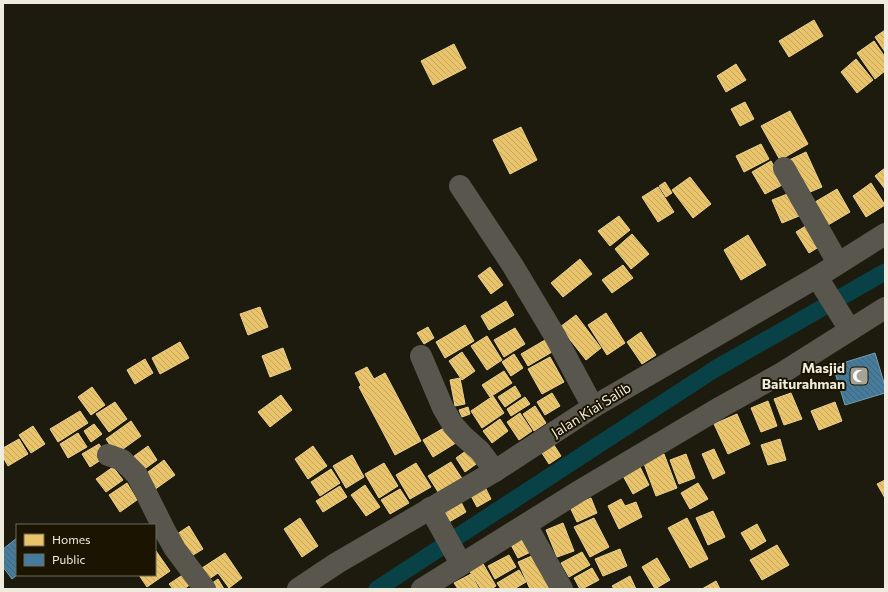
<svg xmlns="http://www.w3.org/2000/svg" width="888" height="592" viewBox="0 0 888 592" font-family="Commissioner,sans-serif">
	<style>
		.homes { fill: url(#homes-back-hatch); stroke: #ebd08d }
		.public { fill: url(#public-back-hatch); stroke: #789db1 }
		.lines { fill: none; stroke-linecap: round; stroke-linejoin: round }
		.canal { stroke: #084246; stroke-width: 17 }
		.minor { stroke: #58564d; stroke-width: 22 }
		.labels { text-anchor: middle; stroke-width: 4; stroke-linejoin: round; paint-order: stroke }
		.poi-label { font-size: 14px; font-weight: bold; fill: #efecdf; stroke: #1a1401; text-anchor: end }
		.street-label { font-size: 14px; fill: #efecdf; stroke: #1a1401 }
	</style>
	<defs>
		<pattern id="homes-back-hatch" width="6" height="6" patternUnits="userSpaceOnUse"><rect width="6" height="6" fill="#e9c46a"/><path d="M-1 5l2 2M0 0l6 6M5-1l2 2" fill="none" stroke="#c1a560"/></pattern>
		<pattern id="public-back-hatch" width="6" height="6" patternUnits="userSpaceOnUse"><rect width="6" height="6" fill="#457b9d"/><path d="M-1 5l2 2M0 0l6 6M5-1l2 2" fill="none" stroke="#466474"/></pattern>
	</defs>
	<rect width="100%" height="100%" fill="#1d1a0e"/>
	<g class="homes">
		<polygon points="814,20 823,36 789,57 779,41"/>
		<polygon points="885,30 885,52 875,37"/>
		<polygon points="874,41 885,57 885,71 875,79 857,53"/>
		<polygon points="454,44 466,68 433,85 421,61"/>
		<polygon points="856,59 873,80 857,93 841,72"/>
		<polygon points="736,64 746,80 726,92 717,76"/>
		<polygon points="745,102 754,119 740,126 731,109"/>
		<polygon points="790,111 808,144 780,160 761,126"/>
		<polygon points="521,127 537,160 510,174 493,140"/>
		<polygon points="761,144 769,159 744,172 736,156"/>
		<polygon points="806,152 822,187 803,195 787,161"/>
		<polygon points="771,161 784,184 765,194 752,172"/>
		<polygon points="885,168 885,189 875,176"/>
		<polygon points="690,177 711,204 693,218 672,190"/>
		<polygon points="665,182 672,193 666,197 659,186"/>
		<polygon points="871,183 885,205 866,217 853,196"/>
		<polygon points="658,187 674,212 658,222 642,197"/>
		<polygon points="837,189 850,212 823,228 810,205"/>
		<polygon points="790,193 799,216 782,223 772,200"/>
		<polygon points="619,216 630,230 610,246 598,231"/>
		<polygon points="809,224 822,245 809,253 796,232"/>
		<polygon points="632,234 649,254 631,269 615,249"/>
		<polygon points="748,235 766,265 741,280 724,250"/>
		<polygon points="580,259 592,274 563,297 551,283"/>
		<polygon points="623,265 633,278 612,293 602,280"/>
		<polygon points="490,267 503,285 491,294 478,276"/>
		<polygon points="506,301 514,315 489,330 481,316"/>
		<polygon points="260,307 268,327 248,335 240,314"/>
		<polygon points="606,313 625,343 607,355 588,325"/>
		<polygon points="576,315 601,348 586,360 560,327"/>
		<polygon points="465,325 474,341 445,358 436,342"/>
		<polygon points="428,327 434,338 424,344 417,333"/>
		<polygon points="515,328 525,344 504,357 494,340"/>
		<polygon points="641,332 656,355 642,364 627,342"/>
		<polygon points="487,336 502,360 487,370 471,346"/>
		<polygon points="545,340 552,352 528,366 521,354"/>
		<polygon points="180,342 189,358 160,374 152,358"/>
		<polygon points="283,348 291,369 270,377 262,356"/>
		<polygon points="462,352 475,371 462,380 449,361"/>
		<polygon points="514,354 523,368 511,376 502,362"/>
		<polygon points="550,357 564,382 542,394 528,369"/>
		<polygon points="145,359 153,373 135,384 127,370"/>
		<polygon points="367,367 374,379 385,373 421,441 395,455 359,387 361,385 355,373"/>
		<polygon points="504,371 512,383 490,397 482,385"/>
		<polygon points="460,378 465,404 455,406 450,380"/>
		<polygon points="515,386 521,396 505,407 498,397"/>
		<polygon points="92,387 105,405 91,415 78,397"/>
		<polygon points="552,393 560,406 545,415 537,402"/>
		<polygon points="791,393 802,419 784,425 774,399"/>
		<polygon points="281,395 292,410 270,427 258,412"/>
		<polygon points="493,396 504,413 482,428 471,411"/>
		<polygon points="525,397 530,404 511,416 507,409"/>
		<polygon points="768,401 777,426 761,432 751,408"/>
		<polygon points="115,402 127,419 109,432 96,414"/>
		<polygon points="835,402 842,421 819,430 811,411"/>
		<polygon points="535,406 546,423 534,431 523,414"/>
		<polygon points="468,407 470,414 462,417 459,410"/>
		<polygon points="80,411 88,423 58,442 50,429"/>
		<polygon points="520,413 532,431 519,440 507,422"/>
		<polygon points="737,414 750,444 728,454 714,424"/>
		<polygon points="500,419 508,431 492,443 483,431"/>
		<polygon points="131,421 141,436 116,454 106,439"/>
		<polygon points="94,424 102,434 91,442 84,431"/>
		<polygon points="449,425 459,441 433,457 423,440"/>
		<polygon points="33,426 45,444 31,453 19,435"/>
		<polygon points="78,433 87,447 68,458 60,444"/>
		<polygon points="19,439 28,454 8,466 3,457 3,448"/>
		<polygon points="780,439 786,460 768,465 761,445"/>
		<polygon points="552,442 561,456 549,464 540,450"/>
		<polygon points="99,444 107,456 90,467 82,454"/>
		<polygon points="148,446 157,460 139,473 130,459"/>
		<polygon points="313,446 327,466 308,479 295,459"/>
		<polygon points="470,448 479,462 465,472 456,458"/>
		<polygon points="714,449 725,473 713,479 702,454"/>
		<polygon points="664,454 677,488 656,496 643,461"/>
		<polygon points="686,454 695,478 679,484 670,460"/>
		<polygon points="352,455 364,477 346,488 333,466"/>
		<polygon points="164,460 175,475 154,490 144,475"/>
		<polygon points="451,462 463,480 440,495 428,476"/>
		<polygon points="384,463 398,486 379,498 365,474"/>
		<polygon points="416,463 431,487 410,499 396,475"/>
		<polygon points="639,465 649,485 633,494 622,474"/>
		<polygon points="113,467 123,480 106,492 96,479"/>
		<polygon points="331,469 340,483 320,496 311,482"/>
		<polygon points="885,480 885,498 877,484"/>
		<polygon points="127,483 137,500 120,512 109,495"/>
		<polygon points="698,483 708,499 690,509 681,493"/>
		<polygon points="365,485 380,507 366,516 351,495"/>
		<polygon points="340,486 347,497 323,512 316,501"/>
		<polygon points="485,487 491,499 477,507 470,494"/>
		<polygon points="400,489 409,503 390,514 381,500"/>
		<polygon points="591,498 597,513 577,522 570,507"/>
		<polygon points="621,499 625,506 636,502 642,517 619,529 608,506"/>
		<polygon points="460,500 466,512 444,525 437,512"/>
		<polygon points="713,511 725,537 708,545 696,518"/>
		<polygon points="300,518 318,546 302,557 284,529"/>
		<polygon points="594,518 609,547 590,557 574,527"/>
		<polygon points="687,518 708,559 690,568 668,528"/>
		<polygon points="563,523 574,551 557,557 546,530"/>
		<polygon points="757,524 766,541 751,550 741,533"/>
		<polygon points="189,526 203,549 185,560 171,538"/>
		<polygon points="529,534 537,549 518,558 510,543"/>
		<polygon points="777,545 789,565 762,580 750,560"/>
		<polygon points="620,549 627,566 603,576 595,559"/>
		<polygon points="156,551 170,571 147,587 139,575 155,575"/>
		<polygon points="541,552 556,589 530,589 518,562"/>
		<polygon points="582,552 590,565 569,577 561,563"/>
		<polygon points="225,553 242,578 229,588 218,573 209,579 202,568"/>
		<polygon points="509,555 516,567 495,579 488,566"/>
		<polygon points="657,558 670,580 655,589 642,567"/>
		<polygon points="482,562 496,586 491,589 481,589 469,570"/>
		<polygon points="592,568 599,580 582,589 580,589 574,578"/>
		<polygon points="519,570 526,582 514,589 501,589 497,583"/>
		<polygon points="184,574 191,584 184,589 173,589 169,584"/>
		<polygon points="471,574 479,589 458,589 454,583"/>
		<polygon points="630,576 636,589 614,589 612,586"/>
		<polygon points="218,579 224,589 210,589 208,586"/>
		<polygon points="716,581 720,589 702,589"/>
	</g>
	<g class="public">
		<polygon points="875,353 885,386 885,393 845,405 833,366"/>
		<polygon points="17,538 17,575 12,579 3,567 3,549"/>
	</g>
	<g class="lines">
		<polyline class="canal" points="377,589 715,369 885,272"/>
		<g class="minor">
			<polyline points="784,168 838,263"/>
			<polyline points="460,186 513,266 555,336 593,407"/>
			<polyline points="817,277 850,330"/>
			<polyline points="421,356 443,408 453,425 463,436 480,451 495,471"/>
			<polyline points="108,455 122,460 137,475 166,533 175,549 205,589"/>
			<polyline points="430,508 461,564"/>
			<polyline points="526,525 562,589"/>
			<polyline points="298,589 337,563 495,471 593,407 817,277 885,234"/>
			<polyline points="422,589 581,490 721,407 782,373 885,308"/>
		</g>
	</g>
	<defs>
		<g id="mosque-square" transform="scale(1)"><rect x="-9" y="-9" width="18" height="18" rx="4" fill="#a6a296" stroke="#1a1401"/><path d="M3.5-4.9A6 6 0 1 0 3.5 4.9A5 5 0 1 1 3.5-4.9Z" fill="#fff"/></g>
	</defs>
	<g fill-rule="evenodd">
		<use href="#mosque-square" x="859" y="376"/>
	</g>
	<g class="labels">
		<g class="poi-label">
			<text x="845" y="373">Masjid<tspan x="845" dy="16">Baiturahman</tspan></text>
		</g>
		<g class="street-label">
			<text transform="translate(591 410) rotate(-32)" y="5">Jalan Kiai Salib</text>
		</g>
	</g>
	<rect width="888" height="592" fill="none" stroke="#efecdf" stroke-width="8"/>
	<rect x="16" y="524" width="140" height="52" fill="#1a1401" stroke="#6f6a5a"/>
	<rect x="24" y="534" width="20" height="12" fill="#e9c46a" stroke="#6f6a5a"/>
	<text x="52" y="544" font-size="12" fill="#efecdf">Homes</text>
	<rect x="24" y="554" width="20" height="12" fill="#457b9d" stroke="#6f6a5a"/>
	<text x="52" y="564" font-size="12" fill="#efecdf">Public</text>
</svg>
